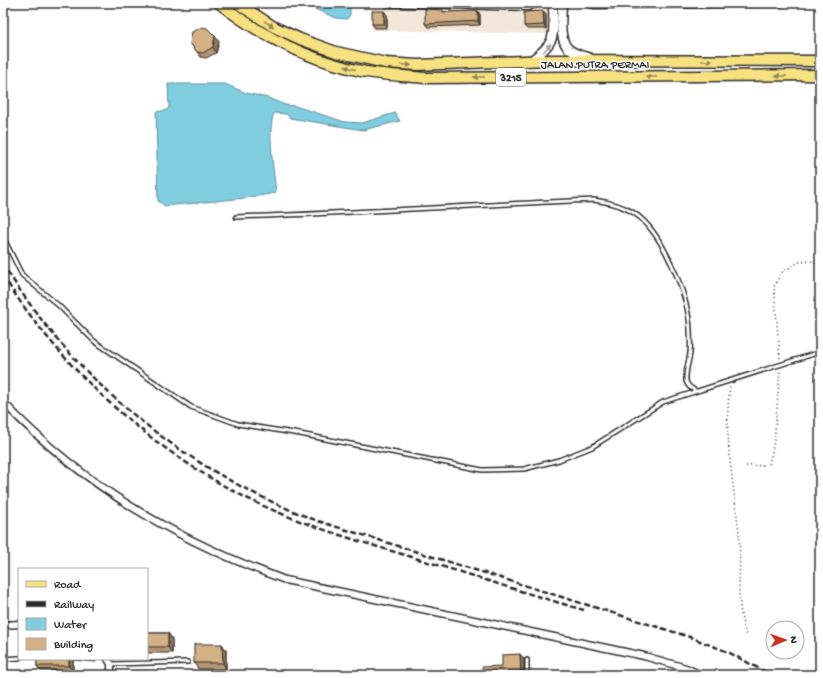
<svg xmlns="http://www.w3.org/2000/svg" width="823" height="678" viewBox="0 0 823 678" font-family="'Gochi Hand',sans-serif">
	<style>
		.built { fill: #f2e7db }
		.water { fill: #82cee1; stroke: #5f8d98 }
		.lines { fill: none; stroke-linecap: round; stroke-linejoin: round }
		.service-casing { stroke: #2b2b2b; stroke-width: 6 }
		.minor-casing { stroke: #2b2b2b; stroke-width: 9 }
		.tertiary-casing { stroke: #2b2b2b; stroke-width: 11 }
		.primary-casing { stroke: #2b2b2b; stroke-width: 13 }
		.path { stroke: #2b2b2b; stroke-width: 1.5; stroke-dasharray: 1 3; stroke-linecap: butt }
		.service { stroke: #fff; stroke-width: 3 }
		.minor { stroke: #fff; stroke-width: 6 }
		.tertiary { stroke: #fff; stroke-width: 8 }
		.primary { stroke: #f8e181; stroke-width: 10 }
		.rail { stroke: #2b2b2b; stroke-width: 2.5; stroke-dasharray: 6 3; stroke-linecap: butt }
		.wall { fill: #b69773; stroke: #2b2b2b }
		.shaded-wall { fill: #947b5e; stroke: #2b2b2b }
		.building { fill: #d4b086; stroke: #2b2b2b }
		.oneway { fill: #928656 }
		.oneway2 { fill: #a0a0a0 }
		.labels { text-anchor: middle; stroke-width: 3; stroke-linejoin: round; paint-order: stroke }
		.shield { fill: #fff; stroke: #6b6b6b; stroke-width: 1 }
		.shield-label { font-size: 11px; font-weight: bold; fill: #2b2b2b }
		.street-label { font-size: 12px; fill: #2b2b2b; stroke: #fff }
	</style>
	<rect width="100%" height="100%" fill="#fff"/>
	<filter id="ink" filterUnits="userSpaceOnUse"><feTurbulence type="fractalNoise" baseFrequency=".025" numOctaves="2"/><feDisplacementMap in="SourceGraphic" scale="8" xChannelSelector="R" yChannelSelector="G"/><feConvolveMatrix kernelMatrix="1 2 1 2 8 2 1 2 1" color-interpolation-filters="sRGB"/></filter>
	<g filter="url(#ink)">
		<polygon class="built" points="372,3 547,3 548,34 372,30"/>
		<g class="water">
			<polygon points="300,3 350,3 350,15 347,19 336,18"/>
			<path d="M168,84H225L246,93L268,98L285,105L295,106L345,122L362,123L395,113L400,121L363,130L290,118L286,114L274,113C267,129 274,174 276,193L245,198L165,206L158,201L156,112L167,110L169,107Z"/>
		</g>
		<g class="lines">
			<g class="service-casing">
				<g id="service">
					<path d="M236,217C356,213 475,205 594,200C608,202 622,205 634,213C663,232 688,295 690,329C690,337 691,346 690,353C689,362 685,371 686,381C688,387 691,388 696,391"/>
					<polyline points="3,237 22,275 58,305 94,341 191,407 238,424 300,434 482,470 524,469 559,460 592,447 663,402 820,352"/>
					<polyline points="3,659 19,658"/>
					<polyline points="527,660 527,675"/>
					<polyline points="111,664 188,662"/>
				</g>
			</g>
			<g class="minor-casing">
				<g id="minor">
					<polyline points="386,3 528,7 537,3"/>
					<polyline points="586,3 594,5 781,3"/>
					<path d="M3,402C86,488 174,539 285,580L644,656L686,668L701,675"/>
					<polyline points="3,625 19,624"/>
					<polyline points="108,659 111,664 111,675"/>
				</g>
			</g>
			<g class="tertiary-casing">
				<g id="tertiary">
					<path d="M562,3C562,16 558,40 569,49C575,54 585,56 592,59"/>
					<path d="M530,61C559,41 553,35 553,3"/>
				</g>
			</g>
			<g class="primary-casing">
				<g id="primary">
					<path d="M219,3C261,36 309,60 361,71C382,75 404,76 425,78L820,75"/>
					<polyline points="237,3 274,27 300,39 336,52 386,63 417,65 551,60 820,61"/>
				</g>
			</g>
			<g class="path">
				<polyline points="780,358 774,287 781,273 799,262 813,261 820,265"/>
				<path d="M730,387C723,435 734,485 739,533C742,568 734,599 746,635"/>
				<polyline points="746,466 769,465 774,442 780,370"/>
			</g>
			<use href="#service" class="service"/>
			<use href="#minor" class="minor"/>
			<use href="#tertiary" class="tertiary"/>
			<use href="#primary" class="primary"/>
			<g class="rail">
				<path d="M3,264C76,383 187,472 318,521L690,637L728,652L771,675"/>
				<path d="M3,276C61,367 142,442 237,493C290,521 348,538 405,555C465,573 524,593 584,610"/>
			</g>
		</g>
		<g class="wall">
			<polygon points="478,11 480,15 480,25 428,27 425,24 444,12"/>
			<polygon points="387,15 387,28 375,28 372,24"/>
			<polygon points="546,15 546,29 527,29 524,26"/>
			<polygon points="219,42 216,53 206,58 201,57 190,43"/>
			<polygon points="147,633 168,633 172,639 172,653 148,653 147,652"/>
			<polygon points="222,644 226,650 226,669 198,669 194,663"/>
			<polygon points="37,659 96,659 96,662 73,660 73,671 40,671 37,666"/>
		</g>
		<g class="shaded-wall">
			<polygon points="384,11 387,15 387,28 384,24"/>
			<polygon points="478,11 480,15 480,25 478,21"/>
			<polygon points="543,11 546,15 546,29 544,25"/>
			<polygon points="215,36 219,42 216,53 213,47"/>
			<polygon points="168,633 172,639 172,653 168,647"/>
			<polygon points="222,644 226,650 226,669 223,663"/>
			<polygon points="520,654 524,659 524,675 521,675"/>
			<polygon points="69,659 72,659 73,660 73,671 69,666"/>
		</g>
		<g class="building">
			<polygon points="425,9 443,10 443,12 478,11 478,21 425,24"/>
			<rect x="372" y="11" width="12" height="13"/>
			<polygon points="543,11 544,25 524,26 524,12"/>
			<polygon points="202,27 207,28 215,36 213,47 203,53 197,52 190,43 192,32"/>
			<rect x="147" y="633" width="21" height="14"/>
			<polygon points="194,644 222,644 223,663 194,663"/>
			<polygon points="520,654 521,675 482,675 482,667 502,666 502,655"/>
			<rect x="37" y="659" width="32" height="7"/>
		</g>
		<defs><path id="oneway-solid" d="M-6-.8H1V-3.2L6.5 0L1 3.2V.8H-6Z"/></defs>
		<g class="oneway">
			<use href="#oneway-solid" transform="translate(269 24) rotate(32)"/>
			<use href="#oneway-solid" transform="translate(707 61)"/>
			<use href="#oneway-solid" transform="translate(406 65) rotate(4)"/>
			<use href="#oneway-solid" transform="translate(350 68) rotate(-166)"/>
			<use href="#oneway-solid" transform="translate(781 76) rotate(180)"/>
			<use href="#oneway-solid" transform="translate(479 77) rotate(180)"/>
			<use href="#oneway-solid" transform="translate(651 77) rotate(180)"/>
		</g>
		<use class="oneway2" href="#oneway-solid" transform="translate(547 48) rotate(-49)"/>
	</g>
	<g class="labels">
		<rect class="shield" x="496" y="68" width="30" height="18" rx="3"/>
		<g class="shield-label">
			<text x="511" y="81">3215</text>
		</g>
		<g class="street-label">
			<text x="595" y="68">JALAN PUTRA PERMAI</text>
		</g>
	</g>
	<rect width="823" height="678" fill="none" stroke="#fff" stroke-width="16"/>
	<rect x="8" y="8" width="807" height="662" fill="none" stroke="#2b2b2b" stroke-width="1.5" filter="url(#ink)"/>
	<rect x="18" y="568" width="130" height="92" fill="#ffffff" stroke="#aaaaaa"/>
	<rect x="26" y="581" width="20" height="6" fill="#f8e181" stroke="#aaaaaa"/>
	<text x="54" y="588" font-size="12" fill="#2b2b2b">Road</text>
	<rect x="26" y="601" width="20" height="6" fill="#2b2b2b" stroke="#aaaaaa"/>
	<text x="54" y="608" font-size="12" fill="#2b2b2b">Railway</text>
	<rect x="26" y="618" width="20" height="12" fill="#82cee1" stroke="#aaaaaa"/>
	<text x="54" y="628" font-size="12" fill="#2b2b2b">Water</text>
	<rect x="26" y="638" width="20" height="12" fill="#d4b086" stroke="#aaaaaa"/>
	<text x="54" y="648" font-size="12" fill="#2b2b2b">Building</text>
	<g transform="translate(785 640) rotate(88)"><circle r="19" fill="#ffffff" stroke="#aaaaaa"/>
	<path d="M0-3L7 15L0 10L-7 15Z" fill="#c8321e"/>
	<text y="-6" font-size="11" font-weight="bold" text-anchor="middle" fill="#2b2b2b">N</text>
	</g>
</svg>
